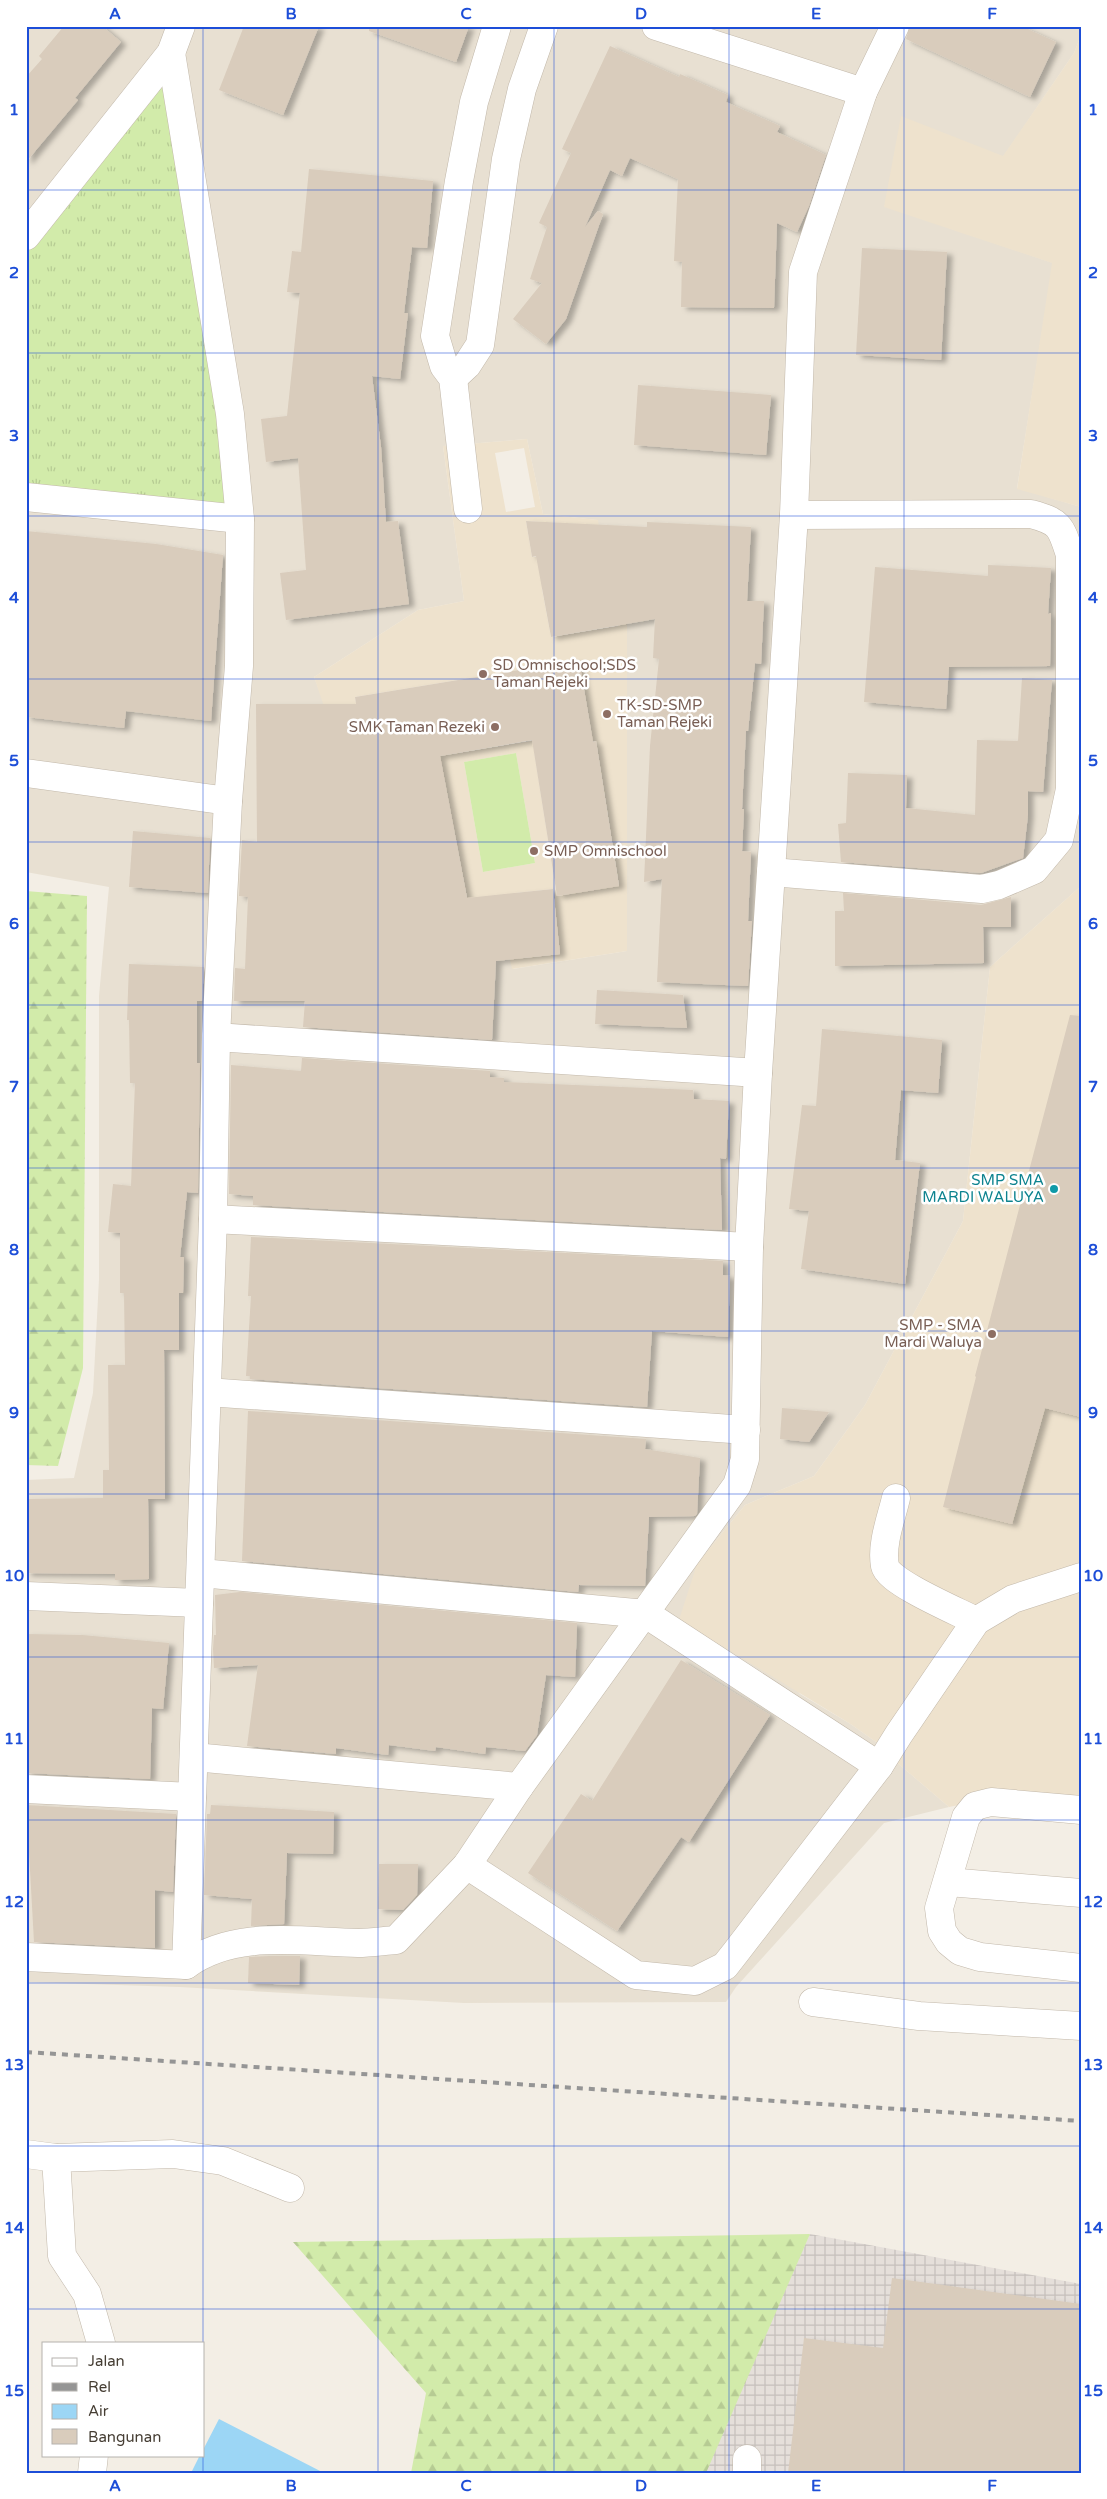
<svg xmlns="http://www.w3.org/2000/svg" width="1107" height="2499" viewBox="0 0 1107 2499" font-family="'Varela Round',sans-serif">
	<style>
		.residential { fill: #e8e0d2; fill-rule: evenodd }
		.industrial { fill: url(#industrial-grid) }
		.education { fill: #eee2cd; fill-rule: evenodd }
		.grass { fill: url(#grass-tufts) }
		.forest { fill: url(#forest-firs) }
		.pitch { fill: #d2ebaa }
		.water { fill: #9cd6f5 }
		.building { fill: #d9ccbc; filter: url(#shadow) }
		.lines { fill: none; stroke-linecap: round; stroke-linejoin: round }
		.minor-casing { stroke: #c2b8aa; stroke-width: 29 }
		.minor { stroke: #fff; stroke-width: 28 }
		.rail { stroke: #959595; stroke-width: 4; stroke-dasharray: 6 6; stroke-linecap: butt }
		.grid { fill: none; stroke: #1d4ed8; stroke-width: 1; stroke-opacity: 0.55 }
		.education-dot { fill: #8d6e63; stroke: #fff; stroke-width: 2 }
		.culture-dot { fill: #0f9aa8; stroke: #fff; stroke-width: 2 }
		.labels { text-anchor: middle; stroke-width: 5; stroke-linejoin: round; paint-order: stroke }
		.education-label { font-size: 15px; fill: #785e54; stroke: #fff; text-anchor: start }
		.culture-label { font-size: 15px; fill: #0d838f; stroke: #fff; text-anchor: end }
		.neatline { fill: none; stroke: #1d4ed8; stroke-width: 2 }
		.grid-label { font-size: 16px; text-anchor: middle; font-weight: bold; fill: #1d4ed8 }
	</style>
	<defs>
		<pattern id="industrial-grid" width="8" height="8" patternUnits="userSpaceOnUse" patternTransform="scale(1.25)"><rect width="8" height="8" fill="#e5dfda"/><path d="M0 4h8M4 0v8" fill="none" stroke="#c6c0bc"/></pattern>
		<pattern id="grass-tufts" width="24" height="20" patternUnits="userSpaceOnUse" patternTransform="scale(1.25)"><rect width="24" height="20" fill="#d2ebaa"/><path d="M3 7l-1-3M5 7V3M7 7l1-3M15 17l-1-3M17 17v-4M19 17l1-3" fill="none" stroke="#b6cb93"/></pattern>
		<pattern id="forest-firs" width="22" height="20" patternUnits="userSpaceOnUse" patternTransform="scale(1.25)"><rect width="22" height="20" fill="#d2ebaa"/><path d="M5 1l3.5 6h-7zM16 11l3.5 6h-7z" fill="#b6cb93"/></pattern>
		<filter id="shadow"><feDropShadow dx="5.5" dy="3" stdDeviation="2.5" flood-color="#0004"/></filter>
	</defs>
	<rect width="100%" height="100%" fill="#f3eee5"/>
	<path class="residential" d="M26,26H1081V35L1074,53L1003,157L884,206L1053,263L1017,488L1081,507V886L990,967L963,1221L865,1405L814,1476L745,1505L697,1564L800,1694L849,1723L889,1751L894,1760L949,1807L884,1823L736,1987L726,2002L464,2003L179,1987L26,1982V1480L74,1478L93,1393L99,1279V996L109,887L26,872ZM527,439L543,514L597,520L609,586L627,593V951L513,969L501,915L411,926L314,677L418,610L464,601L443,446Z"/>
	<polygon class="industrial" points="810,2234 1081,2284 1081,2473 701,2473"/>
	<g class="education">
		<polygon points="1081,35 1081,507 1017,489 1052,263 884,207 901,116 1003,156 1074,53"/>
		<path d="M527,439L543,514L598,520L609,586L627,593V951L512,969L500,915L411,926L386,777L347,774L314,677L418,610L464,601L443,446ZM524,448L535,507L506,512L495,453ZM526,521L595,525L607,593L620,595L618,626L551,637L542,589L568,584L564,553L532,557ZM579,660L591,731L367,768L355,697ZM596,741L619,885L557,896L534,751ZM516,753L535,863L483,872L464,762ZM441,764L469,908L418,918L390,774ZM553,889L560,954L523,958L516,893Z"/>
		<polygon points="1081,886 1081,1802 1004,1796 949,1807 894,1760 889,1751 849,1723 679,1620 697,1564 745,1505 814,1476 865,1405 963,1221 990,967"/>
	</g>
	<polygon class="grass" points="171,53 240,519 26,497 26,236"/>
	<g class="forest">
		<polygon points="26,891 87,896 83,1368 58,1466 26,1465"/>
		<polygon points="810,2234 706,2473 411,2473 426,2393 293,2242"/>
	</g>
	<polygon class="pitch" points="516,753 535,863 483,872 464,762"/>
	<polygon class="water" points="219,2419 324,2473 191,2473 200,2455 204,2455 204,2448"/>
	<g class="building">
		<polygon points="64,26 102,26 121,42 75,98 78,100 26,162 26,77 42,59 39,56"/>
		<polygon points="244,26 319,26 283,115 219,90"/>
		<polygon points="369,26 469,26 456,62 369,31"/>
		<polygon points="910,26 1021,26 1056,42 1030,97 906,39"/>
		<polygon points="610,46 679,77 680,74 728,95 726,102 780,126 777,132 826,155 809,206 797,232 777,223 774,308 681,307 682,262 674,261 678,179 630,158 622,176 610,170 585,227 598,211 603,214 566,319 546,344 513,319 542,283 530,279 547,227 539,223 571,153 562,149"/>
		<polygon points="309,169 433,181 427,248 412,247 404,313 408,313 400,379 372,376 381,447 386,522 398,521 409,604 286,620 280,573 306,570 298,458 266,462 261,419 287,416 300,293 287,292 292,251 301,252"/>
		<polygon points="862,248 947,252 941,360 856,355"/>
		<polygon points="638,385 771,395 766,455 634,445"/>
		<polygon points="526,521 647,527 647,522 751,527 747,601 764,601 761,664 755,663 748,731 746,731 742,809 744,809 742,851 751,852 748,921 752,921 748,986 657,982 662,879 644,882 650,746 659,659 653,658 655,619 551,637 536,556 532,557"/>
		<polygon points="26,531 156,544 223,555 211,721 126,711 124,728 26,717"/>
		<polygon points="988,565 1051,568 1048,614 1051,613 1050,666 949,667 946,709 864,702 875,567 988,576"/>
		<polygon points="579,660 593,742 596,741 619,886 557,896 532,740 440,756 467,898 553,889 560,954 496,961 492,1040 303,1027 305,1001 234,1001 235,968 245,969 248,897 239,896 242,840 257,842 256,704 356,704 355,697"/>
		<polygon points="1022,678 1052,680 1043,792 1028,791 1028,815 1023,858 981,873 841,862 838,824 846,823 848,773 907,775 906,808 975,815 977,740 1018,741"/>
		<polygon points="133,831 210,838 208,893 129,887"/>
		<polygon points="843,893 981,905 1011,897 1011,927 983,927 984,963 835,966 835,911 844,911"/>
		<polygon points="129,964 204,967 202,1001 197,1001 197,1063 200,1063 198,1193 187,1192 180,1257 184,1257 183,1293 179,1293 179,1350 164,1350 165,1499 148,1499 149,1579 115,1580 115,1574 26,1573 26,1499 103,1498 103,1470 109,1470 108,1365 125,1365 124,1293 120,1293 120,1233 108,1232 113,1184 131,1186 135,1083 130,1083 129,1020 127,1020"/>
		<polygon points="597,990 683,995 687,1028 595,1024"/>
		<polygon points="1070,1015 1081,1016 1081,1417 1045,1408 1012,1524 943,1507 976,1377 975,1376"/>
		<polygon points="822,1029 942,1040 938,1093 901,1090 895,1160 920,1163 905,1284 801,1269 809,1211 789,1209 802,1105 816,1106"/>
		<polygon points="302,1058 490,1071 490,1077 504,1078 504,1082 693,1090 694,1099 729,1101 726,1159 720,1158 722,1230 253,1205 253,1196 229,1194 231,1065 301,1071"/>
		<polygon points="251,1237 723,1261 723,1275 730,1276 728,1337 652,1331 647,1407 250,1379 250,1376 246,1376 251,1296 248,1296"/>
		<polygon points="782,1408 829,1412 809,1442 780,1439"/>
		<polygon points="248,1411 646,1439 645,1449 700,1458 697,1514 695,1516 649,1517 645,1586 579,1585 578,1592 242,1561"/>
		<polygon points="240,1592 577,1623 575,1677 546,1675 537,1735 525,1751 486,1747 485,1754 436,1747 435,1751 389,1745 388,1755 336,1748 336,1754 247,1746 258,1665 214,1668 213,1649 214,1635 216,1635 215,1595"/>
		<polygon points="26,1634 82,1635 169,1643 163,1709 152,1708 150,1779 26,1773"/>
		<polygon points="681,1660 770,1715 689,1842 681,1837 617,1931 528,1873 581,1794 592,1801"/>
		<polygon points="26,1805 176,1814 173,1892 155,1890 155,1948 34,1942 29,1852 26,1852"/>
		<polygon points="211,1805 334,1812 333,1854 287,1853 284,1924 251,1926 252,1899 204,1895 207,1814 210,1814"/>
		<polygon points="379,1864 418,1864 417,1895 403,1910 378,1909"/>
		<polygon points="270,1956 300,1956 299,1985 248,1983 249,1957"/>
		<polygon points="892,2278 1081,2304 1081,2473 788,2473 804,2338 883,2348"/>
	</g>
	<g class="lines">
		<g class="minor-casing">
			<g id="minor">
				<polyline points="656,26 863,92"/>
				<polyline points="171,53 230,414 240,519 239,666 228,801 216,1037 213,1219 186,1965"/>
				<polyline points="26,236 171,53 181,26"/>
				<polyline points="453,378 467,365 480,345 506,159 522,89 544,26"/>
				<polyline points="26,497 240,519"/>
				<polyline points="468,509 453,378 444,366 435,336 459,181 474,102 497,26"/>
				<polyline points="26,773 228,801"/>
				<path d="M771,872L982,889L999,885L1034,870L1059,840L1070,789V555C1061,527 1061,522 1031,514L794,515"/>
				<polyline points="216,1037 758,1073"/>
				<polyline points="213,1219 749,1247"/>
				<polyline points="207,1392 746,1430"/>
				<path d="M896,1498C891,1519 881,1544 885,1566C888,1582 959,1612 976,1621"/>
				<polyline points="201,1573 646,1614 879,1766 736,1952 725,1966 695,1981 636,1975 467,1865"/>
				<polyline points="26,1596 199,1603"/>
				<polyline points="194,1757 519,1787"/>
				<polyline points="879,1766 899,1734 976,1621 1013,1599 1081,1577"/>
				<polyline points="26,1789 192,1797"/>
				<polyline points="1081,1810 991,1802 975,1806 966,1817 939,1908 942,1931 949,1942 960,1951 980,1957 1081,1968"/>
				<polyline points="948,1882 1081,1893"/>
				<path d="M26,1957L186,1965C235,1929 301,1942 358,1943C370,1943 383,1941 396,1940L467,1865L519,1787L737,1485L745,1459L749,1247L758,1073L794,515L803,272L863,92L895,26"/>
				<polyline points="813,2002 919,2016 1081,2026"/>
				<polyline points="26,2154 56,2158 62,2256 87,2294 101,2343"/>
				<polyline points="56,2158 173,2154 223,2161 290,2188"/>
				<polyline points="92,2473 94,2455"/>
				<polyline points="747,2473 747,2459"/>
			</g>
		</g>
		<use href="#minor" class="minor"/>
		<polyline class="rail" points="26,2052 1081,2121"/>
	</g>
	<path class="grid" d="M203,26V2343M378,26V2473M554,26V2473M729,26V2473M904,26V2473M26,190H1081M26,353H1081M26,516H1081M26,679H1081M26,842H1081M26,1005H1081M26,1168H1081M26,1331H1081M26,1494H1081M26,1657H1081M26,1820H1081M26,1983H1081M26,2146H1081M26,2309H1081M203,2455V2473"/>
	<g class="education-dot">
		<circle cx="483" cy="674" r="5"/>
		<circle cx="607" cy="714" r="5"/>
		<circle cx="495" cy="727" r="5"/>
		<circle cx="534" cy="851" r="5"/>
		<circle cx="992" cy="1334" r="5"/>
	</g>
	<circle class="culture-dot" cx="1054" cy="1189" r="5"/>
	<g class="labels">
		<g class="education-label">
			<text x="493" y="670">SD Omnischool;SDS<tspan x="493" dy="17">Taman Rejeki</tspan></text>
			<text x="617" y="710">TK-SD-SMP<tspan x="617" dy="17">Taman Rejeki</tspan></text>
			<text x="485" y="732" text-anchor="end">SMK Taman Rezeki</text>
			<text x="544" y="856">SMP Omnischool</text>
			<text x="982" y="1330" text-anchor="end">SMP - SMA<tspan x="982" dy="17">Mardi Waluya</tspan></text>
		</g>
		<g class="culture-label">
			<text x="1044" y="1185">SMP SMA<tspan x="1044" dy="17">MARDI WALUYA</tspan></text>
		</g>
	</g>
	<rect width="1107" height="2499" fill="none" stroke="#ffffff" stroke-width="55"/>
	<rect x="42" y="2342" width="162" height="115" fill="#ffffff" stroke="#b5b2ae"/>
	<rect x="52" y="2358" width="25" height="8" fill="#ffffff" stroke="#b5b2ae"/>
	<text x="88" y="2366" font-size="15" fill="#463e34">Jalan</text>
	<rect x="52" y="2383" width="25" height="8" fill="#959595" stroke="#b5b2ae"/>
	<text x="88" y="2392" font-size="15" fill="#463e34">Rel</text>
	<rect x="52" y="2404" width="25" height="15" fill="#9cd6f5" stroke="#b5b2ae"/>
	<text x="88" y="2416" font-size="15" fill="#463e34">Air</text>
	<rect x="52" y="2429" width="25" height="15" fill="#d9ccbc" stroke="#b5b2ae"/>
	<text x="88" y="2442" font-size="15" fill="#463e34">Bangunan</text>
	<rect x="28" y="28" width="1052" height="2444" class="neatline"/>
	<g class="grid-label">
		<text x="115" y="19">A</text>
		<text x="291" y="19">B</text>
		<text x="466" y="19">C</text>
		<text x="641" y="19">D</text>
		<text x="816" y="19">E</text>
		<text x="992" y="19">F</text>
		<text x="14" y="115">1</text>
		<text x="1093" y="115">1</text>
		<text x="14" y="278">2</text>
		<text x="1093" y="278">2</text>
		<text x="14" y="441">3</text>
		<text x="1093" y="441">3</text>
		<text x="14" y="603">4</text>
		<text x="1093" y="603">4</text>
		<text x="14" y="766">5</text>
		<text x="1093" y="766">5</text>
		<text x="14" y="929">6</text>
		<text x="1093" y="929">6</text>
		<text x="14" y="1092">7</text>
		<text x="1093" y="1092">7</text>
		<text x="14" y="1255">8</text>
		<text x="1093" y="1255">8</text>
		<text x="14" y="1418">9</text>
		<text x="1093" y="1418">9</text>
		<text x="14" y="1581">10</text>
		<text x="1093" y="1581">10</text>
		<text x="14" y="1744">11</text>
		<text x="1093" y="1744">11</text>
		<text x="14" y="1907">12</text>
		<text x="1093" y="1907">12</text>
		<text x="14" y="2070">13</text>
		<text x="1093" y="2070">13</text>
		<text x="14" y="2233">14</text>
		<text x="1093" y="2233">14</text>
		<text x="14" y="2396">15</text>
		<text x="1093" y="2396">15</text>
		<text x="115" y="2491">A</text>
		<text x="291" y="2491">B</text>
		<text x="466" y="2491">C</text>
		<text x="641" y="2491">D</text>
		<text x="816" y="2491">E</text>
		<text x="992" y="2491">F</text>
	</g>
</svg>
